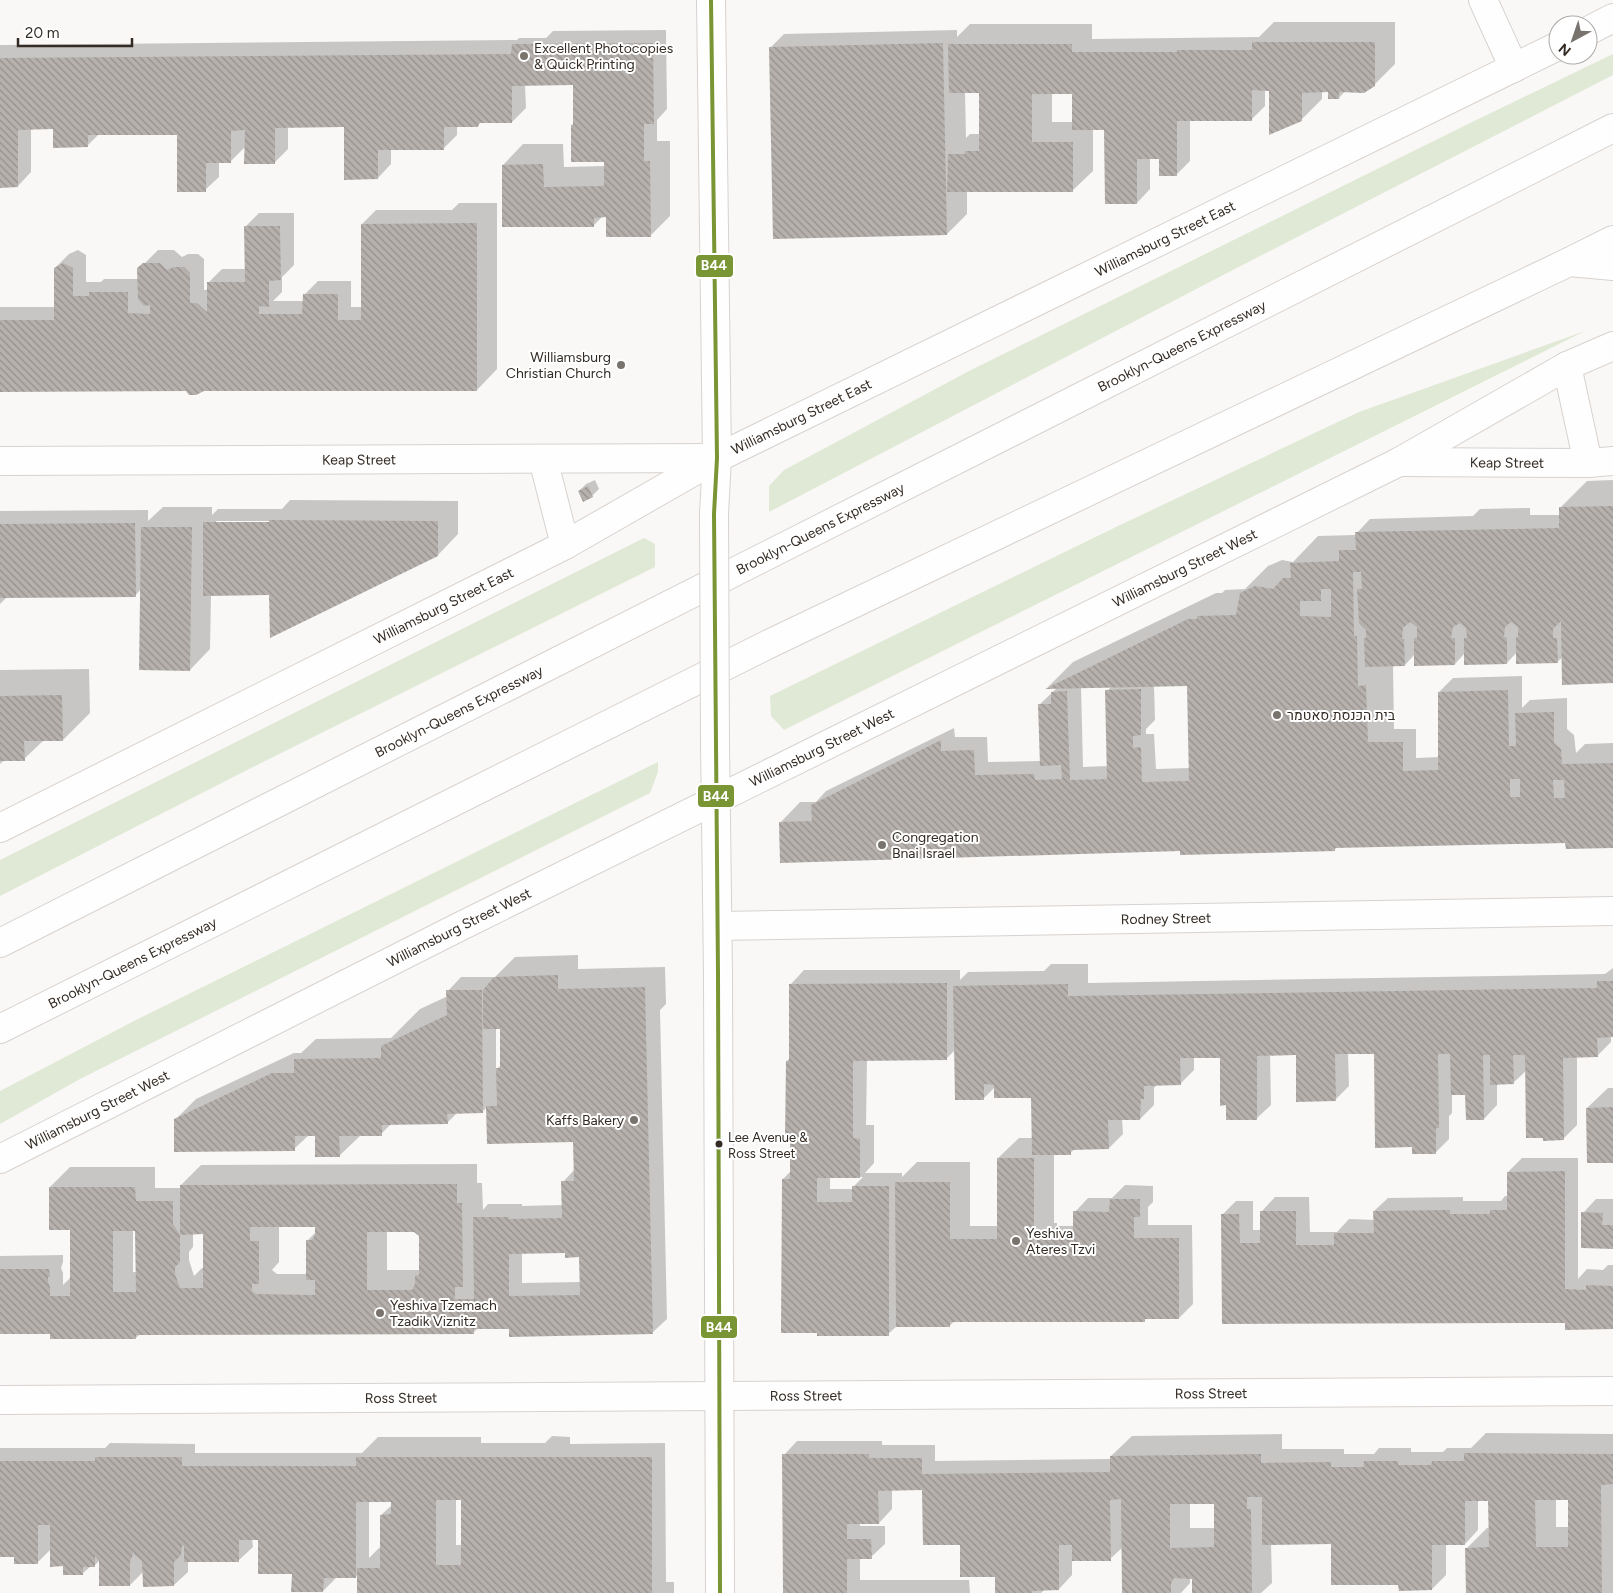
<svg xmlns="http://www.w3.org/2000/svg" width="1613" height="1593" viewBox="0 0 1613 1593" font-family="Figtree,Heebo,sans-serif">
	<style>
		.grass { fill: #dfe9d5 }
		.shadow { fill: #0003; fill-rule: evenodd }
		.building { fill: url(#building-back-hatch); fill-rule: evenodd }
		.lines { fill: none; stroke-linecap: round; stroke-linejoin: round }
		.minor-casing { stroke: #d7d2cf; stroke-width: 30 }
		.secondary-casing { stroke: #d7d2cf; stroke-width: 30 }
		.motorway-casing { stroke: #d7d2cf; stroke-width: 30 }
		.minor { stroke: #fefefe; stroke-width: 28 }
		.secondary { stroke: #fefefe; stroke-width: 28 }
		.motorway { stroke: #fefefe; stroke-width: 28 }
		.secondary-bridge-casing { stroke: #d7d2cf; stroke-width: 30; stroke-linecap: butt }
		.secondary-bridge { stroke: #fefefe; stroke-width: 28 }
		.bus-1-casing { stroke: #fff; stroke-width: 8 }
		.bus-1 { stroke: #799534; stroke-width: 4 }
		.poi-dot { fill: #79736e; stroke: #fff; stroke-width: 2 }
		.bus-dot { fill: #332b24; stroke: #fff; stroke-width: 2 }
		.labels { text-anchor: middle; stroke-width: 4; stroke-linejoin: round; paint-order: stroke }
		.bus-label { font-size: 13px; fill: #332b24; stroke: #fff; text-anchor: start }
		.poi-label { font-size: 14px; fill: #332b24; stroke: #fff; text-anchor: start }
		.street-label { font-size: 14px; fill: #332b24; stroke: #fff }
		.line-badge { stroke: #fff; stroke-width: 2 }
		.badge-label { font-size: 14px; text-anchor: middle; font-weight: bold; fill: #fff }
	</style>
	<defs>
		<pattern id="building-back-hatch" width="6" height="6" patternUnits="userSpaceOnUse" patternTransform="scale(1.25)"><rect width="6" height="6" fill="#b6b1ad"/><path d="M-1 5l2 2M0 0l6 6M5-1l2 2" fill="none" stroke="#95908d"/></pattern>
	</defs>
	<rect width="100%" height="100%" fill="#faf8f6"/>
	<g class="grass">
		<polygon points="1613,54 1613,75 1227,273 769,512 769,486 784,470 969,371 1466,125"/>
		<polygon points="1585,331 784,730 771,716 770,696 1116,527 1359,412"/>
		<polygon points="644,538 655,544 655,567 255,766 0,896 0,860"/>
		<polygon points="658,762 658,772 650,793 80,1079 0,1124 0,1091 134,1021"/>
	</g>
	<g class="shadow">
		<path d="M1274,22H1395V64L1374,85L1345,91L1339,98L1330,91H1322V99L1301,120L1270,89H1265V106L1251,120H1190V161L1176,175L1160,158H1150V189L1137,203L1106,129H1093V171L1072,191H967V214L947,234L770,48L784,34L957,30V37L970,24H1092V39L1259,37ZM965,92H980V134H970L966,138ZM1052,93H1073V122H1052Z"/>
		<polygon points="666,30 667,109 657,120 657,141 670,141 670,216 650,236 607,216 603,216 594,225 503,165 523,144 563,144 564,167 605,166 605,162 572,125 574,123 574,84 525,85 526,108 512,122 481,122 478,126 457,126 457,135 443,149 391,149 391,164 378,178 345,126 288,126 288,149 275,162 246,146 230,162 219,162 219,177 205,190 178,133 99,134 87,146 54,128 31,129 31,172 18,186 0,186 0,45 517,40 519,38 546,38 553,31"/>
		<polygon points="459,203 497,203 497,369 477,390 0,390 0,307 55,307 55,268 69,254 78,250 86,255 86,282 101,282 104,279 139,279 139,269 158,250 174,250 182,257 188,254 198,254 204,259 204,290 208,290 208,283 222,269 246,269 245,227 259,213 294,213 294,265 282,277 282,292 273,301 304,301 304,295 318,281 351,281 351,307 362,307 362,224 376,210 452,210"/>
		<polygon points="595,480 599,489 592,496 579,491 586,484"/>
		<path d="M1613,480V682L1563,657L1557,662L1517,652L1507,663L1465,653L1455,664L1415,654L1405,665H1393L1394,729H1416V758L1440,757L1439,692L1453,678L1522,676V708L1530,700L1567,698V729L1574,735L1576,753L1585,744L1613,743V847L1567,840L1338,847L1334,850L1181,848L780,823L800,802H816L826,791L954,728L955,737H987L988,762L1041,761L1039,705L1058,687H1048L1073,662L1216,593H1222L1225,590L1245,589L1268,566L1282,560L1293,562L1318,536L1355,535L1370,519L1473,516L1480,509L1530,508V515H1560V508L1587,481ZM1188,684L1190,768L1156,769L1154,734H1146V729L1155,720L1154,685ZM1112,686L1107,691L1108,766L1083,767L1081,687Z"/>
		<path d="M290,500L458,501V534L438,555L270,594L211,595L210,649L190,670L141,589L135,596H8L0,604V511L148,510V521L163,507H212V515L218,509H282ZM216,521H275V523H216Z"/>
		<polygon points="89,669 90,713 63,740 44,740 24,759 4,760 0,764 0,670"/>
		<path d="M578,955V969L665,967L666,1004L660,1010L667,1319L653,1332L510,1328H478L473,1333L140,1334L136,1338L51,1331L0,1334V1256L63,1255V1262L61,1268L63,1273V1285L72,1276V1229L50,1187L70,1167H155V1188H181V1185L201,1165L477,1164V1183H482L483,1210L488,1204H522V1206L563,1205V1182L575,1169L574,1140L488,1106L482,1112H458L447,1123H392L381,1134L360,1136L339,1156L316,1135H309L294,1149L175,1120L196,1099L294,1053H301L316,1039L391,1038L420,1009L448,996V991L461,977H495L515,957ZM503,1027L502,1064L496,1070V1028ZM279,1226H316V1232L308,1240V1274H277L272,1270L279,1262ZM137,1228V1272H133V1230ZM387,1231H415L420,1236V1270H387ZM193,1233H204V1268H202L194,1276L189,1260V1252L193,1247ZM566,1251L580,1256L581,1282L522,1283V1252Z"/>
		<path d="M1051,964H1088V983L1605,974L1613,968V1036H1611V1042L1597,1056H1577V1125L1563,1139L1527,1070L1513,1083H1497V1105L1484,1119L1466,1093L1452,1094V1113L1449,1116V1139L1435,1153L1413,1146L1375,1053H1348L1349,1086L1335,1100L1297,1054H1270L1271,1105L1257,1118L1227,1104L1221,1057H1194V1070L1180,1084H1158L1154,1088V1105L1140,1119H1122L1123,1134L1109,1148L1075,1149L1070,1153L1054,1154V1223H1057V1226H1074L1075,1212L1088,1198H1112L1125,1185L1153,1186V1202L1148,1207V1225H1192L1193,1304L1179,1318H1147L1144,1320L955,1321L949,1326H897L888,1334L783,1179L791,1171L787,1061L790,1058L791,984L804,970H960V980L968,972L1044,971ZM955,1050L983,1099L995,1087L1032,1095L1033,1138H1019L998,1158V1226H970V1162H917L902,1177V1173H865L874,1163V1125H866L867,1059H946ZM830,1177H863L854,1186V1189H830Z"/>
		<polygon points="1608,1088 1613,1088 1613,1161 1587,1108"/>
		<polygon points="1522,1158 1578,1158 1578,1279 1587,1269 1603,1270 1608,1265 1613,1265 1613,1328 1566,1319 1223,1323 1222,1215 1236,1201 1253,1201 1253,1230 1262,1230 1262,1211 1275,1197 1309,1197 1310,1232 1337,1232 1349,1219 1375,1220 1374,1211 1388,1198 1463,1197 1463,1201 1501,1201 1505,1196 1508,1196 1508,1172"/>
		<polygon points="1596,1199 1613,1199 1613,1247 1583,1213"/>
		<path d="M1486,1433L1613,1434V1593H1467V1548L1487,1528H1490V1499H1478V1530L1465,1544H1446V1575L1432,1589L1400,1584L1332,1543H1271L1272,1583L1261,1593H1193V1577H1190V1583L1181,1593H1123V1547L1110,1559L1072,1560V1575L1059,1589H1045L1041,1593H996V1576L961,1544L923,1489L892,1490V1509L879,1523H860V1526H885V1544L871,1557L860,1558V1580H969L970,1593H784V1455L797,1441H882V1445H935V1461L1111,1459V1456L1132,1436L1282,1434V1449H1344V1454H1374L1379,1448H1411V1452H1443L1447,1448H1471ZM1556,1499H1570V1527H1556ZM1190,1503H1215V1528H1190Z"/>
		<path d="M552,1436L570,1437V1444L665,1443L666,1582H674V1593H358V1574L356,1577H337L323,1591L293,1573L259,1538H252L253,1547L239,1560H188V1572L174,1585L144,1571L130,1585L101,1559L94,1566H91L82,1574L64,1565L51,1549L37,1563L15,1556H0V1448H105L110,1443L195,1444V1453H362L378,1437H481V1443H545ZM462,1496L463,1545H456V1498ZM369,1500H392L393,1504L381,1515L382,1548H379L369,1558Z"/>
	</g>
	<g class="building">
		<polygon points="1252,42 1375,42 1375,86 1364,93 1339,92 1339,99 1328,99 1328,92 1302,93 1302,121 1269,135 1269,91 1252,90 1252,121 1177,121 1177,176 1159,176 1159,159 1137,159 1137,204 1105,204 1104,130 1072,130 1072,94 1032,94 1032,142 1073,142 1073,192 947,192 948,154 965,154 965,151 979,151 979,93 949,93 948,44 1072,44 1072,52 1177,52 1177,50 1252,50"/>
		<polygon points="653,43 654,124 644,124 644,161 650,161 651,237 606,237 606,217 594,218 594,227 502,227 502,165 543,164 544,187 604,186 604,162 571,162 571,125 573,125 573,85 512,86 512,123 479,123 478,127 444,127 444,150 378,150 378,179 344,180 344,127 275,128 275,164 244,164 245,130 231,131 231,163 206,163 206,192 177,192 177,135 88,135 88,147 53,148 53,129 18,130 18,187 0,188 0,58 511,54 512,44"/>
		<polygon points="943,43 947,235 773,239 769,47"/>
		<polygon points="477,223 477,391 204,391 196,395 189,395 186,391 0,392 0,320 54,320 54,268 63,263 73,268 73,296 89,296 89,292 128,292 128,313 150,314 150,305 144,306 138,299 137,268 143,263 160,263 167,270 174,267 184,267 190,273 190,303 197,303 207,312 207,282 245,282 244,226 280,226 281,280 269,281 269,307 259,306 259,314 302,314 303,294 338,294 338,320 361,320 361,224"/>
		<polygon points="588,486 593,497 583,502 578,491"/>
		<path d="M1613,506V683L1562,685L1561,621L1553,629V638H1557L1558,663L1516,664V637H1518V627L1511,622L1505,627L1504,637L1507,638V664L1464,665V638H1467L1466,628L1460,623L1453,627L1451,638H1455V665L1414,666V638H1417V627L1410,622L1403,628L1402,639H1404L1405,666L1365,667L1364,638H1366V630L1359,623L1357,589H1362L1361,572H1353L1354,636H1357L1358,686L1366,685L1368,742H1403V771L1438,770V692L1508,690L1509,746H1516L1515,713L1554,712V743L1561,749L1562,764L1613,763V848L1566,849L1565,843L1335,848V851L1180,855V851L780,863L779,822L812,821L811,805L941,740V751L974,750L975,775L1034,774L1035,780L1062,779L1061,765L1040,766L1038,704H1051V692L1067,691L1070,780L1107,779L1105,690L1141,689V735L1133,736V748L1141,747L1142,782L1189,781L1187,686L1045,689L1188,619H1197V616L1236,615L1240,593L1255,586L1273,589L1283,578H1291L1290,563L1339,561V550H1356L1355,532L1559,528V507ZM1321,589H1331V617L1300,616V601H1321ZM1510,779H1520V797H1510ZM1553,780H1564L1565,798H1554Z"/>
		<polygon points="269,520 438,521 438,556 270,638 269,595 203,596 203,522 269,522"/>
		<polygon points="135,523 136,597 0,598 0,524"/>
		<polygon points="141,527 192,527 190,671 139,670"/>
		<polygon points="62,695 63,741 24,741 25,761 0,761 0,696"/>
		<path d="M558,975V989L645,987L653,1334L509,1337V1329H474V1334L136,1335V1339H50V1334H0V1269H49L50,1277H48V1282L50,1287V1296H70V1230H49V1187H135L136,1201H173V1224L180,1235V1262L175,1267V1274L180,1288H203V1234L180,1235V1185L457,1184V1203H462L463,1287H455V1299H474L473,1217H509V1219L562,1218L561,1181H574L573,1142L487,1144L486,1106H497L496,1068H500V1029H483V990L494,977ZM250,1227H315V1235L312,1240H306V1280H315V1295L256,1294L252,1291V1284H259V1241H250ZM113,1231H135L136,1292H113ZM367,1232H414L419,1236V1275L415,1276V1284L412,1290H367ZM565,1253V1258L579,1257L580,1295L509,1296V1254Z"/>
		<polygon points="1597,981 1613,981 1613,1037 1597,1038 1598,1057 1563,1058 1564,1140 1543,1141 1543,1138 1526,1138 1525,1055 1513,1055 1514,1084 1490,1085 1490,1055 1483,1055 1484,1120 1466,1120 1465,1095 1451,1095 1450,1054 1438,1054 1439,1128 1436,1128 1436,1154 1412,1154 1412,1147 1375,1148 1374,1054 1335,1054 1336,1101 1296,1102 1296,1055 1257,1056 1257,1120 1226,1120 1226,1105 1220,1106 1220,1058 1180,1058 1181,1085 1144,1086 1144,1099 1141,1099 1140,1120 1108,1120 1109,1149 1071,1150 1071,1155 1032,1155 1031,1098 994,1098 994,1085 984,1084 984,1100 955,1100 953,986 1068,984 1068,996 1597,988"/>
		<polygon points="947,983 947,1060 853,1061 853,1138 860,1139 860,1178 817,1178 817,1202 852,1202 852,1186 889,1186 889,1336 817,1336 817,1333 781,1333 782,1179 790,1179 790,1139 785,1139 786,1061 789,1061 789,984"/>
		<polygon points="446,990 482,990 483,1113 447,1114 448,1124 382,1125 382,1136 339,1136 340,1157 315,1157 315,1136 295,1136 295,1151 174,1152 174,1119 272,1073 294,1073 294,1059 381,1058 381,1046 447,1015"/>
		<polygon points="1613,1107 1613,1163 1587,1163 1586,1108"/>
		<polygon points="997,1158 1034,1158 1034,1243 1037,1243 1037,1239 1073,1239 1073,1211 1109,1212 1110,1199 1140,1199 1140,1217 1134,1217 1134,1238 1179,1238 1179,1319 1145,1319 1145,1322 950,1322 950,1327 896,1327 895,1182 950,1182 950,1239 997,1239"/>
		<polygon points="1565,1171 1565,1289 1586,1290 1586,1285 1613,1286 1613,1329 1565,1330 1565,1323 1222,1324 1221,1214 1239,1214 1240,1243 1260,1243 1260,1211 1296,1211 1296,1245 1334,1245 1334,1233 1374,1233 1373,1211 1450,1210 1450,1214 1490,1214 1490,1210 1507,1210 1507,1172"/>
		<polygon points="1581,1212 1603,1213 1602,1225 1613,1225 1613,1249 1581,1248"/>
		<path d="M1464,1453L1613,1454V1484L1601,1485L1602,1593H1466L1465,1548L1489,1547L1488,1501H1465V1545H1432V1590L1399,1591L1398,1585H1331V1544L1262,1545V1497H1247V1509H1251L1252,1593H1192V1579L1174,1578L1171,1584V1593H1122L1121,1499L1110,1500L1111,1561H1072V1545H1059V1590L1032,1591V1593H995V1577H960V1545H923L922,1490L878,1491L879,1524H847V1539H871L872,1559H847V1593H783L782,1454H869V1458H922V1474L1110,1472V1456L1261,1454V1463L1331,1462V1467H1364V1461H1398V1465H1431L1432,1461H1464ZM1535,1500H1568V1547H1536ZM1170,1504H1214V1547L1170,1548Z"/>
		<path d="M95,1457H182V1466H356V1457H652V1593H357V1568H380V1515L391,1514V1502H356V1578H324L323,1592H291L292,1574H258V1540H239V1562H184V1545L182,1546L181,1555L174,1562V1586L143,1587L142,1561L134,1554V1551L130,1562V1586H99V1561L95,1556V1567H83V1575H63V1566L50,1567V1525H38V1564H14V1557H0V1461H95ZM436,1500H461V1565H436Z"/>
	</g>
	<g class="lines">
		<g class="minor-casing">
			<g id="minor">
				<polyline points="1483,0 1514,68"/>
				<polyline points="1567,366 1588,463"/>
				<polyline points="543,459 565,545"/>
				<path id="s1" d="M0,461L717,458"/>
				<path id="s2" d="M1399,462L1588,463L1613,461"/>
				<path id="s3" d="M718,926L1613,911"/>
				<path id="s4" d="M0,1400L1613,1391"/>
			</g>
		</g>
		<g class="secondary-casing">
			<g id="secondary">
				<polyline points="711,0 717,458 714,514"/>
				<polyline points="1588,31 1613,18"/>
				<polyline points="715,744 718,974 720,1593"/>
				<path id="s5" d="M0,828L565,545L717,458L1558,46"/>
				<path id="s6" d="M0,1159L461,926L1399,462L1567,366L1613,346"/>
			</g>
		</g>
		<g class="motorway-casing">
			<g id="motorway">
				<polyline points="1569,262 1613,266"/>
				<path id="s7" d="M0,943L1613,128"/>
				<path id="s8" d="M0,1029L771,643L1569,262L1613,240"/>
			</g>
		</g>
		<use href="#minor" class="minor"/>
		<use href="#secondary" class="secondary"/>
		<use href="#motorway" class="motorway"/>
		<g class="secondary-bridge-casing">
			<polyline id="secondary-bridge" points="714,514 715,744"/>
		</g>
		<use href="#secondary-bridge" class="secondary-bridge"/>
		<g class="bus-1-casing">
			<polyline id="bus-1" points="711,0 717,458 714,514 718,974 720,1593"/>
		</g>
		<use href="#bus-1" class="bus-1"/>
	</g>
	<g class="poi-dot">
		<circle cx="524" cy="56" r="5"/>
		<circle cx="621" cy="365" r="5"/>
		<circle cx="1277" cy="715" r="5"/>
		<circle cx="882" cy="845" r="5"/>
		<circle cx="634" cy="1120" r="5"/>
		<circle cx="1016" cy="1241" r="5"/>
		<circle cx="380" cy="1313" r="5"/>
	</g>
	<circle class="bus-dot" cx="719" cy="1144" r="4.5"/>
	<g class="labels">
		<g class="bus-label">
			<text x="728" y="1142">Lee Avenue &amp;<tspan x="728" dy="16">Ross Street</tspan></text>
		</g>
		<g class="poi-label">
			<text x="534" y="53">Excellent Photocopies<tspan x="534" dy="16">&amp; Quick Printing</tspan></text>
			<text x="611" y="362" text-anchor="end">Williamsburg<tspan x="611" dy="16">Christian Church</tspan></text>
			<text x="1287" y="720">בית הכנסת סאטמר</text>
			<text x="892" y="842">Congregation<tspan x="892" dy="16">Bnai Israel</tspan></text>
			<text x="624" y="1125" text-anchor="end">Kaffs Bakery</text>
			<text x="1026" y="1238">Yeshiva<tspan x="1026" dy="16">Ateres Tzvi</tspan></text>
			<text x="390" y="1310">Yeshiva Tzemach<tspan x="390" dy="16">Tzadik Viznitz</tspan></text>
		</g>
		<g class="street-label">
			<text dy="5" stroke="none"><textPath href="#s5" startOffset="1306">Williamsburg Street East</textPath></text>
			<text dy="5" stroke="none"><textPath href="#s7" startOffset="1324">Brooklyn-Queens Expressway</textPath></text>
			<text dy="5" stroke="none"><textPath href="#s5" startOffset="901">Williamsburg Street East</textPath></text>
			<text dy="5" stroke="none"><textPath href="#s1" startOffset="359">Keap Street</textPath></text>
			<text dy="5" stroke="none"><textPath href="#s2" startOffset="108">Keap Street</textPath></text>
			<text dy="5" stroke="none"><textPath href="#s7" startOffset="919">Brooklyn-Queens Expressway</textPath></text>
			<text dy="5" stroke="none"><textPath href="#s6" startOffset="1324">Williamsburg Street West</textPath></text>
			<text dy="5" stroke="none"><textPath href="#s5" startOffset="496">Williamsburg Street East</textPath></text>
			<text dy="5" stroke="none"><textPath href="#s7" startOffset="514">Brooklyn-Queens Expressway</textPath></text>
			<text dy="5" stroke="none"><textPath href="#s6" startOffset="919">Williamsburg Street West</textPath></text>
			<text dy="5" stroke="none"><textPath href="#s3" startOffset="448">Rodney Street</textPath></text>
			<text dy="5" stroke="none"><textPath href="#s6" startOffset="514">Williamsburg Street West</textPath></text>
			<text dy="5" stroke="none"><textPath href="#s8" startOffset="148">Brooklyn-Queens Expressway</textPath></text>
			<text dy="5" stroke="none"><textPath href="#s6" startOffset="109">Williamsburg Street West</textPath></text>
			<text dy="5" stroke="none"><textPath href="#s4" startOffset="1211">Ross Street</textPath></text>
			<text dy="5" stroke="none"><textPath href="#s4" startOffset="806">Ross Street</textPath></text>
			<text dy="5" stroke="none"><textPath href="#s4" startOffset="401">Ross Street</textPath></text>
		</g>
	</g>
	<g class="line-badge">
		<rect x="695" y="254" width="39" height="24" rx="5" fill="#799534"/>
		<rect x="697" y="784" width="38" height="24" rx="5" fill="#799534"/>
		<rect x="700" y="1315" width="38" height="24" rx="5" fill="#799534"/>
	</g>
	<g class="badge-label">
		<text x="714" y="270">B44</text>
		<text x="716" y="801">B44</text>
		<text x="719" y="1332">B44</text>
	</g>
	<g transform="translate(1573 40) rotate(220)"><circle r="24" fill="#ffffff" stroke="#adaaa7"/>
	<path d="M0-4L9 19L0 12L-9 19Z" fill="#79736e"/>
	<text y="-8" font-size="14" font-weight="bold" text-anchor="middle" fill="#332b24">N</text>
	</g>
	<path d="M18 38v8h114v-8" fill="none" stroke="#332b24" stroke-width="2.5"/>
	<text x="25" y="38" font-size="15" fill="#332b24" stroke="#ffffff" stroke-width="4" paint-order="stroke">20 m</text>
</svg>
